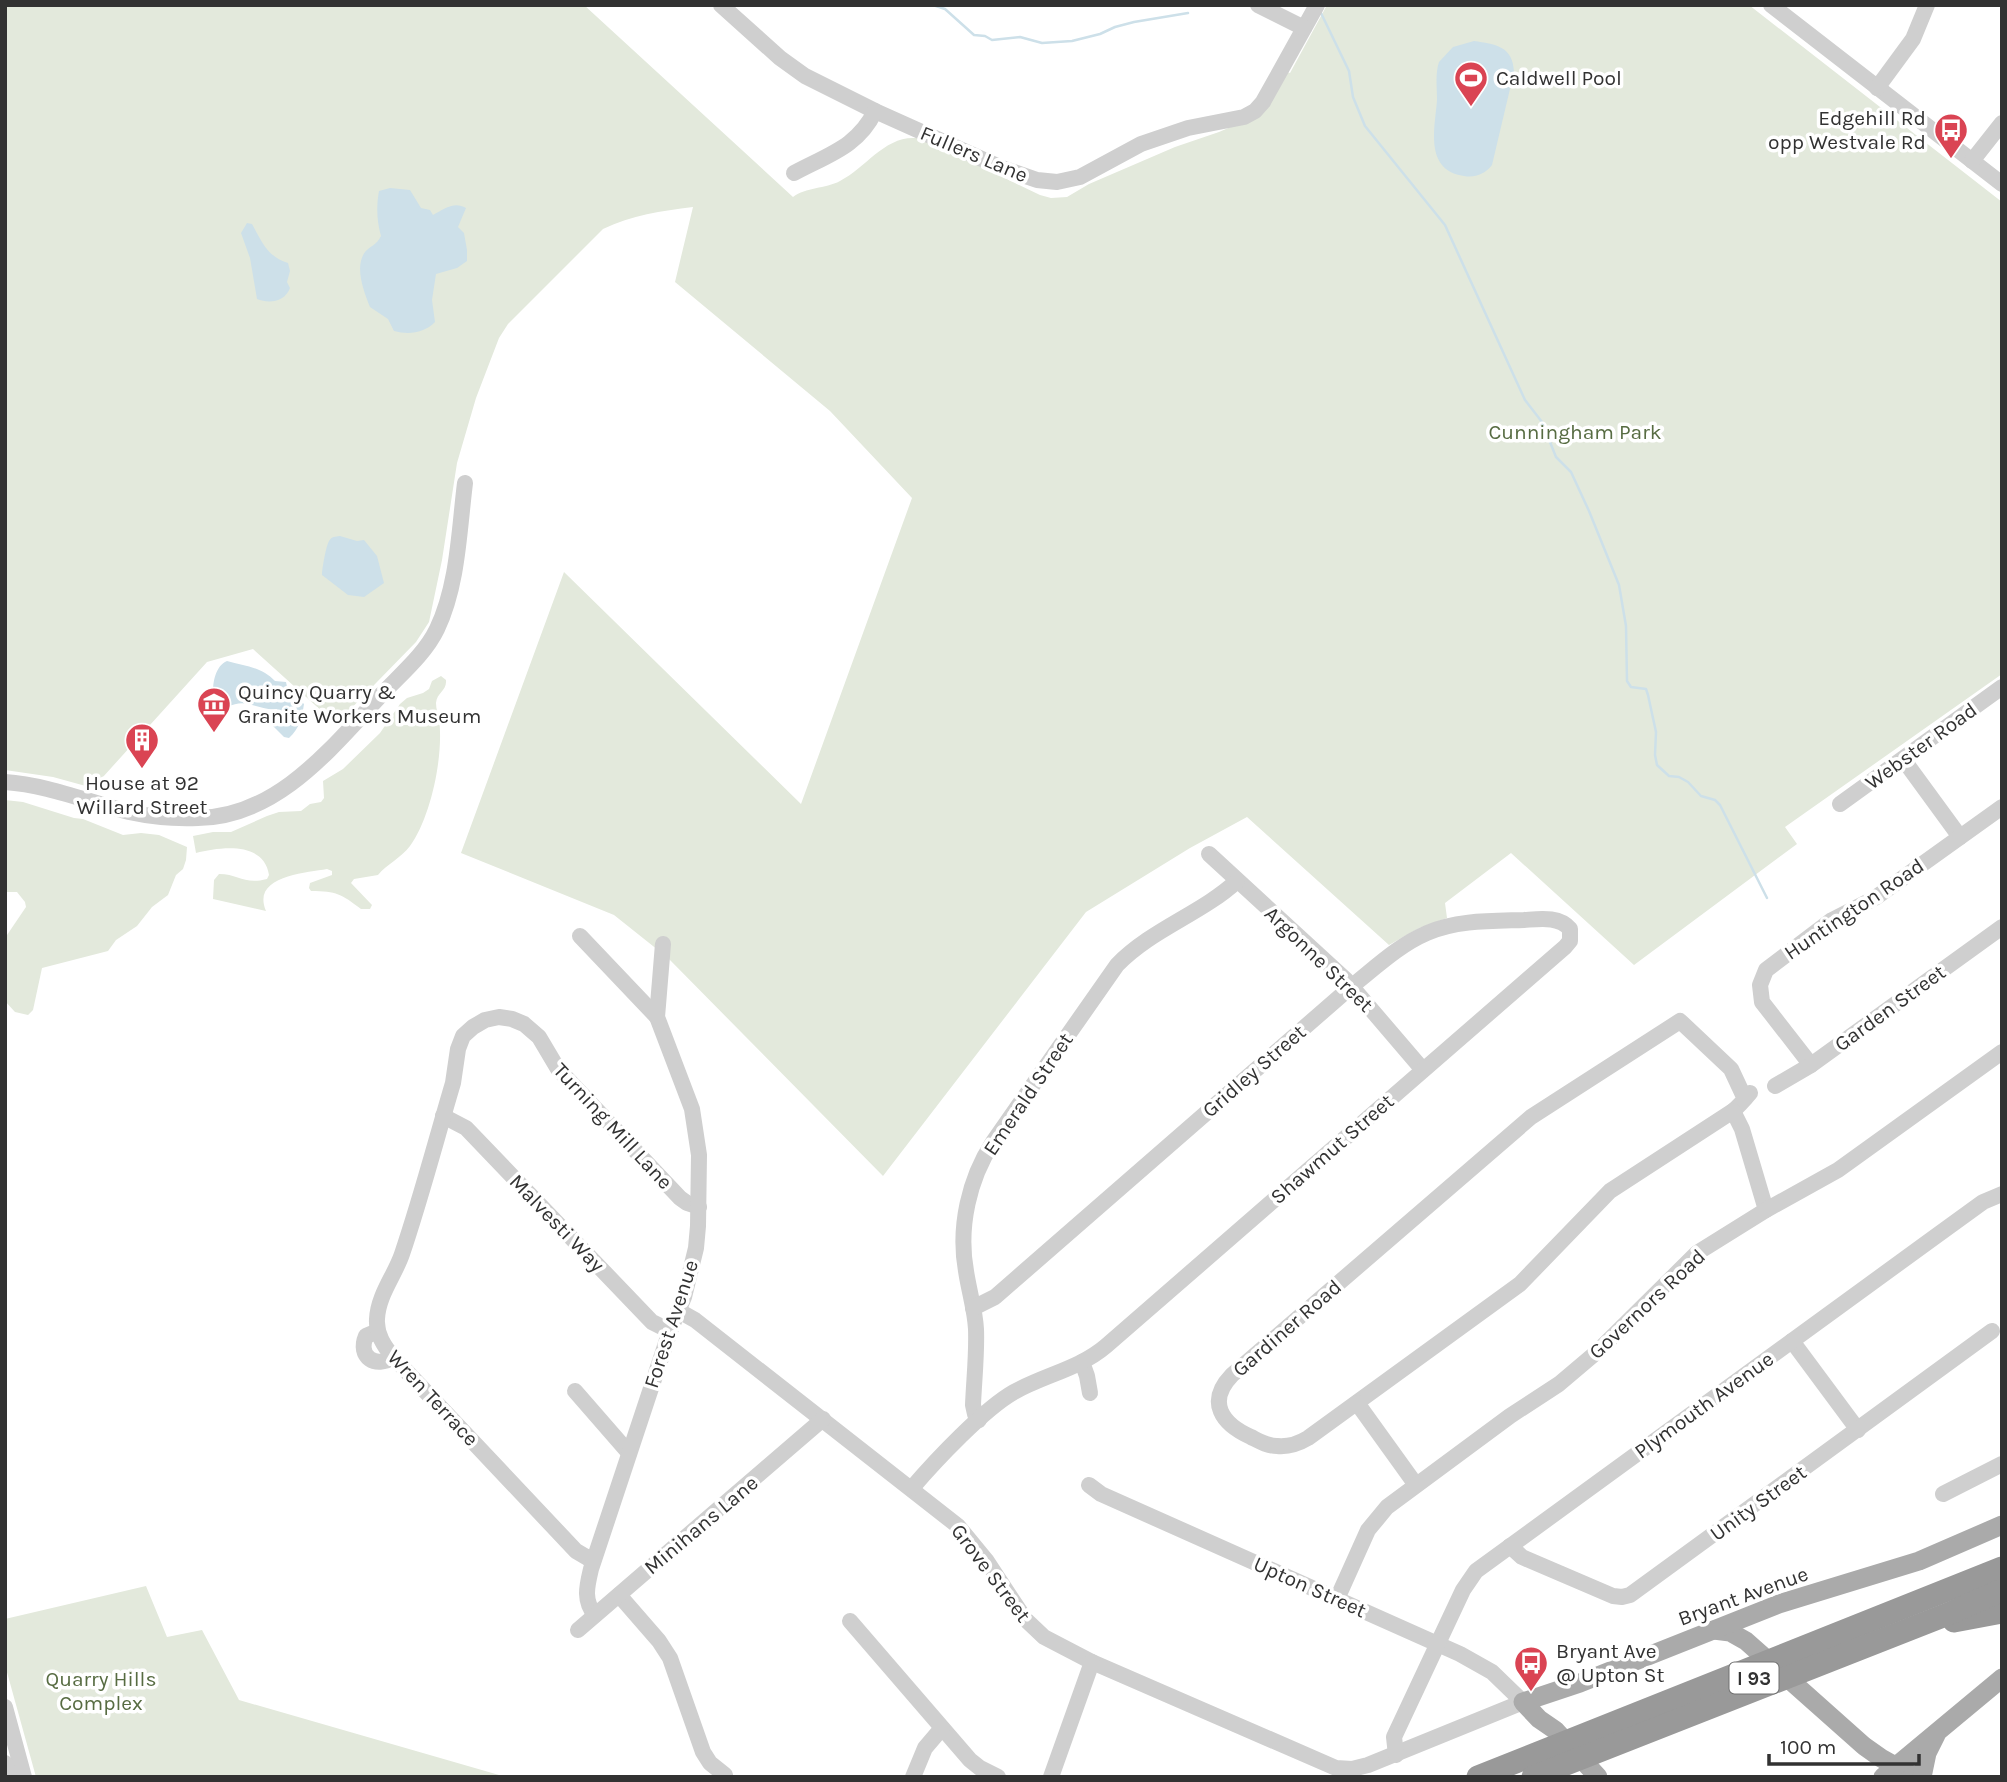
<svg xmlns="http://www.w3.org/2000/svg" width="2007" height="1782" viewBox="0 0 2007 1782" font-family="Karla,sans-serif">
	<style>
		.green { fill: #e3e9dc }
		.water { fill: #cde0e9 }
		.lines { fill: none; stroke-linecap: round; stroke-linejoin: round }
		.stream { stroke: #cde0e9; stroke-width: 2.5 }
		.minor { stroke: #cfcfcf; stroke-width: 16 }
		.major { stroke: #aaa; stroke-width: 19 }
		.highway { stroke: #999; stroke-width: 23 }
		.labels { text-anchor: middle; stroke-width: 7; stroke-linejoin: round; paint-order: stroke }
		.shield { fill: #fff; stroke: #707070; stroke-width: 2 }
		.shield-label { font-size: 19px; font-weight: bold; fill: #323232 }
		.poi-label { font-size: 21px; fill: #323232; stroke: #fff; text-anchor: start }
		.street-label { font-size: 21px; fill: #323232; stroke: #fff }
		.park-label { font-size: 21px; fill: #576c42; stroke: #fff }
	</style>
	<rect width="100%" height="100%" fill="#fff"/>
	<g class="green">
		<path d="M5,5H584L793,197C806,187 825,189 840,181C869,166 889,129 926,140L1040,195L1051,198L1067,197L1089,184L1175,147L1219,132L1256,116L1284,71L1290,73L1327,5H1749L2002,202V674L1785,827L1797,844L1634,965L1511,853L1445,903L1447,918L1419,928L1389,945L1247,817L1190,848L1086,912L883,1176L668,958L614,915L461,853L564,572L801,804L912,498L830,411L675,282L693,207C661,211 632,215 603,229L508,324L499,338L476,398L457,463L442,560L429,622L416,642L336,724L253,649L207,662L93,788L53,777L5,770Z"/>
		<path d="M441,676L446,680C447,691 437,692 436,703C436,709 438,714 439,719C444,755 431,817 410,846C401,858 387,864 378,875L354,879L351,883L372,905L370,909H361C341,894 337,891 311,891L309,888L310,883L332,875V871L327,869C305,873 251,876 266,911L213,899L214,880L219,874C239,874 244,885 267,879L269,875C264,841 221,847 196,853L193,836L213,832H231L267,816L279,812L301,811L310,804L321,802L324,798L323,781L343,769L380,733L400,704L407,698L423,693L429,689L432,681Z"/>
		<polygon points="5,800 23,802 74,818 83,819 123,835 141,833 159,835 187,847 186,860 183,869 176,875 168,895 152,907 137,926 116,940 108,951 42,968 33,1010 28,1015 15,1012 5,1001 5,938 26,907 25,902 17,892 5,892"/>
		<polygon points="146,1586 167,1637 202,1630 239,1700 506,1777 36,1777 5,1665 5,1619"/>
	</g>
	<g class="water">
		<path d="M1474,41C1495,44 1513,46 1514,72L1492,165C1485,174 1475,178 1464,176C1424,170 1435,128 1437,100C1437,87 1435,74 1439,62L1453,47Z"/>
		<path d="M390,188L410,190L421,208L430,210L433,215C444,209 454,201 466,208L458,227L464,233L467,250V261L457,268L436,274L432,300L435,322C424,333 409,335 394,331L388,319L370,307C364,292 354,267 365,252C371,245 376,246 381,236C377,222 376,207 379,191Z"/>
		<path d="M247,223L252,224C262,242 268,257 288,263L290,271L287,282L290,288C285,302 269,304 257,299L250,258L241,233Z"/>
		<path d="M340,536L357,541L364,540L377,556L384,583L364,597L348,595L322,575C322,569 326,546 329,541C332,536 335,537 340,536Z"/>
		<path d="M227,661C245,666 262,667 275,681L286,682L288,691L293,690L295,696L304,704C302,717 300,728 289,738L284,737L267,720L270,716L279,713L277,709C266,710 258,706 248,704C235,701 226,709 214,710C212,695 211,668 227,661Z"/>
	</g>
	<g class="lines">
		<g class="stream">
			<polyline points="933,5 945,9 974,35 985,36 992,40 1020,37 1042,43 1072,41 1100,34 1115,27 1134,22 1188,13"/>
			<polyline points="1320,11 1349,71 1353,97 1365,126 1445,225 1525,400 1542,422 1556,457 1571,472 1589,511 1619,585 1626,626 1627,681 1631,687 1646,689 1648,695 1656,732 1655,755 1657,765 1669,776 1679,777 1688,782 1701,796 1715,800 1720,805 1767,898"/>
		</g>
		<g class="minor">
			<polyline points="721,5 780,58 805,76 875,111 1002,168 1037,180 1057,182 1080,177 1141,144 1188,128 1244,117 1255,111 1263,102 1317,5"/>
			<polyline points="1258,5 1304,28"/>
			<polyline points="1771,5 2002,184"/>
			<polyline points="1877,88 1913,39 1927,5"/>
			<polyline points="1972,161 2002,123"/>
			<path d="M794,173C827,155 858,147 875,111"/>
			<polyline points="1903,759 1960,837"/>
			<path d="M5,782C48,785 88,802 129,812C152,817 175,819 198,818C278,817 332,747 382,694C401,674 425,654 437,629C458,585 459,531 465,483"/>
			<polyline points="1840,804 2002,687"/>
			<polyline points="1209,854 1346,980 1423,1070"/>
			<polyline points="580,936 657,1017"/>
			<polyline points="1811,1065 1762,1002 1760,985 1766,970 1832,920 1875,898 2002,807"/>
			<polyline points="1775,1086 1811,1065 2002,927"/>
			<path d="M1745,1099L1731,1069L1680,1021L1531,1117L1232,1375C1206,1402 1222,1424 1251,1437C1259,1441 1267,1446 1277,1446C1287,1447 1298,1444 1308,1438L1520,1284L1610,1191L1733,1111C1740,1105 1745,1099 1750,1093"/>
			<polyline points="1733,1111 1742,1129 1766,1210"/>
			<polyline points="443,1116 466,1128 652,1322 670,1331"/>
			<polyline points="679,1311 695,1320 958,1526 986,1560 1025,1619 1044,1637 1092,1662 1336,1768 1352,1769 1368,1765 1523,1702 1492,1672 1460,1654 1101,1494 1089,1485"/>
			<path d="M378,1331L366,1336C357,1357 376,1369 393,1357"/>
			<polyline points="1792,1341 1858,1430"/>
			<polyline points="1082,1362 1087,1376 1090,1393"/>
			<polyline points="575,1391 629,1453"/>
			<polyline points="1357,1403 1416,1485"/>
			<path d="M979,1420L975,1414L973,1405C974,1380 977,1354 976,1329C975,1310 969,1291 966,1271C958,1227 969,1179 993,1142L1117,965C1152,929 1201,914 1237,881"/>
			<path d="M912,1488C935,1461 984,1409 1014,1392C1044,1375 1079,1369 1106,1346L1565,947L1570,941V929C1559,916 1540,919 1524,920C1492,921 1457,920 1427,933C1399,945 1376,967 1352,986L995,1297L973,1308"/>
			<polyline points="1943,1494 2002,1464"/>
			<polyline points="1510,1546 1522,1557 1613,1596 1622,1597 1630,1595 1992,1331"/>
			<path d="M593,1561L576,1551L393,1357C384,1346 376,1334 377,1319C378,1295 395,1275 402,1254C421,1198 436,1140 453,1083L458,1049L463,1036L473,1027L485,1020L499,1017L512,1019L524,1024L539,1037L558,1069L680,1198L687,1203L699,1207"/>
			<polyline points="619,1595 659,1641 670,1658 703,1752 710,1763 725,1775"/>
			<polyline points="1337,1599 1368,1530 1387,1507 1510,1416 1559,1384 1598,1351 1697,1253 1766,1210 1838,1170 2002,1052"/>
			<path d="M595,1615C583,1600 587,1586 591,1569L670,1331L684,1297L696,1248L698,1226L699,1155L692,1109L657,1017L663,944"/>
			<polyline points="850,1621 970,1760 980,1768 998,1777"/>
			<polyline points="578,1630 823,1419"/>
			<polyline points="5,1707 24,1777"/>
			<polyline points="1396,1755 1394,1737 1463,1590 1476,1571 1932,1239 1983,1202 2002,1194"/>
			<polyline points="5,1763 9,1777"/>
			<polyline points="913,1777 925,1748 942,1728"/>
			<polyline points="1051,1777 1092,1662"/>
		</g>
		<g class="major">
			<polyline points="1714,1630 1730,1632 1746,1641 1864,1746 1881,1758 1915,1777"/>
			<polyline points="1598,1777 1555,1730 1539,1719 1523,1702 1580,1683 1779,1604 1919,1561 2002,1525"/>
			<polyline points="1883,1777 2002,1678"/>
			<polyline points="1922,1777 1927,1753 1936,1735"/>
		</g>
		<g class="highway">
			<polyline points="1954,1621 2002,1612"/>
			<polyline points="1478,1777 2002,1568"/>
			<polyline points="1533,1777 1948,1614 2002,1590"/>
		</g>
	</g>
	<defs>
		<g id="stadium-pin" transform="scale(1.75)"><path d="M0 17L-7.5 6A9.5 9.5 0 1 1 7.5 6Z" fill="#da4453" stroke="#fff"/><path d="M0-5a6.5 5 0 1 0 0 10a6.5 5 0 1 0 0-10ZM-3.5-1.8h7v3.6h-7Z" fill="#fff"/></g>
		<g id="bus-pin" transform="scale(1.75)"><path d="M0 17L-7.5 6A9.5 9.5 0 1 1 7.5 6Z" fill="#da4453" stroke="#fff"/><path d="M-5-6H5V4H4V6H2V4H-2V6H-4V4H-5ZM-3.5-4V0h7V-4ZM-3.5 1.2v1.5H-2V1.2ZM2 1.2v1.5H3.5V1.2Z" fill="#fff"/></g>
		<g id="museum-pin" transform="scale(1.75)"><path d="M0 17L-7.5 6A9.5 9.5 0 1 1 7.5 6Z" fill="#da4453" stroke="#fff"/><path d="M0-6L6-3V-2H-6V-3ZM-5-1h2V3h-2ZM-1-1h2V3h-2ZM3-1h2V3H3ZM-6 4H6V6H-6Z" fill="#fff"/></g>
		<g id="building-pin" transform="scale(1.75)"><path d="M0 17L-7.5 6A9.5 9.5 0 1 1 7.5 6Z" fill="#da4453" stroke="#fff"/><path d="M-4-6H4V6H1V3H-1V6H-4ZM-2.5-4.3h1.7v1.8h-1.7ZM.8-4.3h1.7v1.8H.8ZM-2.5-1h1.7V.8h-1.7ZM.8-1h1.7V.8H.8Z" fill="#fff"/></g>
	</defs>
	<g fill-rule="evenodd">
		<use href="#stadium-pin" x="1471" y="78"/>
		<use href="#bus-pin" x="1951" y="130"/>
		<use href="#museum-pin" x="214" y="704"/>
		<use href="#building-pin" x="142" y="740"/>
		<use href="#bus-pin" x="1531" y="1663"/>
	</g>
	<g class="labels">
		<rect class="shield" x="1729.5" y="1662.5" width="49" height="31" rx="5"/>
		<g class="shield-label">
			<text x="1754" y="1685">I 93</text>
		</g>
		<g class="poi-label">
			<text x="1496" y="85">Caldwell Pool</text>
			<text x="1926" y="125" text-anchor="end">Edgehill Rd<tspan x="1926" dy="24">opp Westvale Rd</tspan></text>
			<text x="238" y="699">Quincy Quarry &amp;<tspan x="238" dy="24">Granite Workers Museum</tspan></text>
			<text x="142" y="790" text-anchor="middle">House at 92<tspan x="142" dy="24">Willard Street</tspan></text>
			<text x="1556" y="1658">Bryant Ave<tspan x="1556" dy="24">@ Upton St</tspan></text>
		</g>
		<g class="street-label">
			<text transform="translate(974 154) rotate(23)" y="7">Fullers Lane</text>
			<text transform="translate(1921 746) rotate(-36)" y="7">Webster Road</text>
			<text transform="translate(1854 909) rotate(-34)" y="7">Huntington Road</text>
			<text transform="translate(1319 959) rotate(44)" y="7">Argonne Street</text>
			<text transform="translate(1890 1008) rotate(-36)" y="7">Garden Street</text>
			<text transform="translate(1254 1071) rotate(-41)" y="7">Gridley Street</text>
			<text transform="translate(1028 1094) rotate(-56)" y="7">Emerald Street</text>
			<text transform="translate(613 1126) rotate(47)" y="7">Turning Mill Lane</text>
			<text transform="translate(1332 1149) rotate(-41)" y="7">Shawmut Street</text>
			<text transform="translate(557 1223) rotate(46)" y="7">Malvesti Way</text>
			<text transform="translate(1647 1304) rotate(-43)" y="7">Governors Road</text>
			<text transform="translate(671 1324) rotate(-72)" y="7">Forest Avenue</text>
			<text transform="translate(1287 1328) rotate(-41)" y="7">Gardiner Road</text>
			<text transform="translate(433 1398) rotate(47)" y="7">Wren Terrace</text>
			<text transform="translate(1704 1405) rotate(-36)" y="7">Plymouth Avenue</text>
			<text transform="translate(1758 1503) rotate(-36)" y="7">Unity Street</text>
			<text transform="translate(701 1525) rotate(-40)" y="7">Minihans Lane</text>
			<text transform="translate(991 1573) rotate(53)" y="7">Grove Street</text>
			<text transform="translate(1310 1587) rotate(24)" y="7">Upton Street</text>
			<text transform="translate(1743 1596) rotate(-20)" y="7">Bryant Avenue</text>
		</g>
		<g class="park-label">
			<text x="1575" y="439">Cunningham Park</text>
			<text x="101" y="1686">Quarry Hills<tspan x="101" dy="24">Complex</tspan></text>
		</g>
	</g>
	<rect width="2007" height="1782" fill="none" stroke="#323232" stroke-width="14"/>
	<path d="M1769 1754v10h150v-10" fill="none" stroke="#323232" stroke-width="3.5"/>
	<text x="1780" y="1754" font-size="21" fill="#323232" stroke="#ffffff" stroke-width="5" paint-order="stroke">100 m</text>
</svg>
